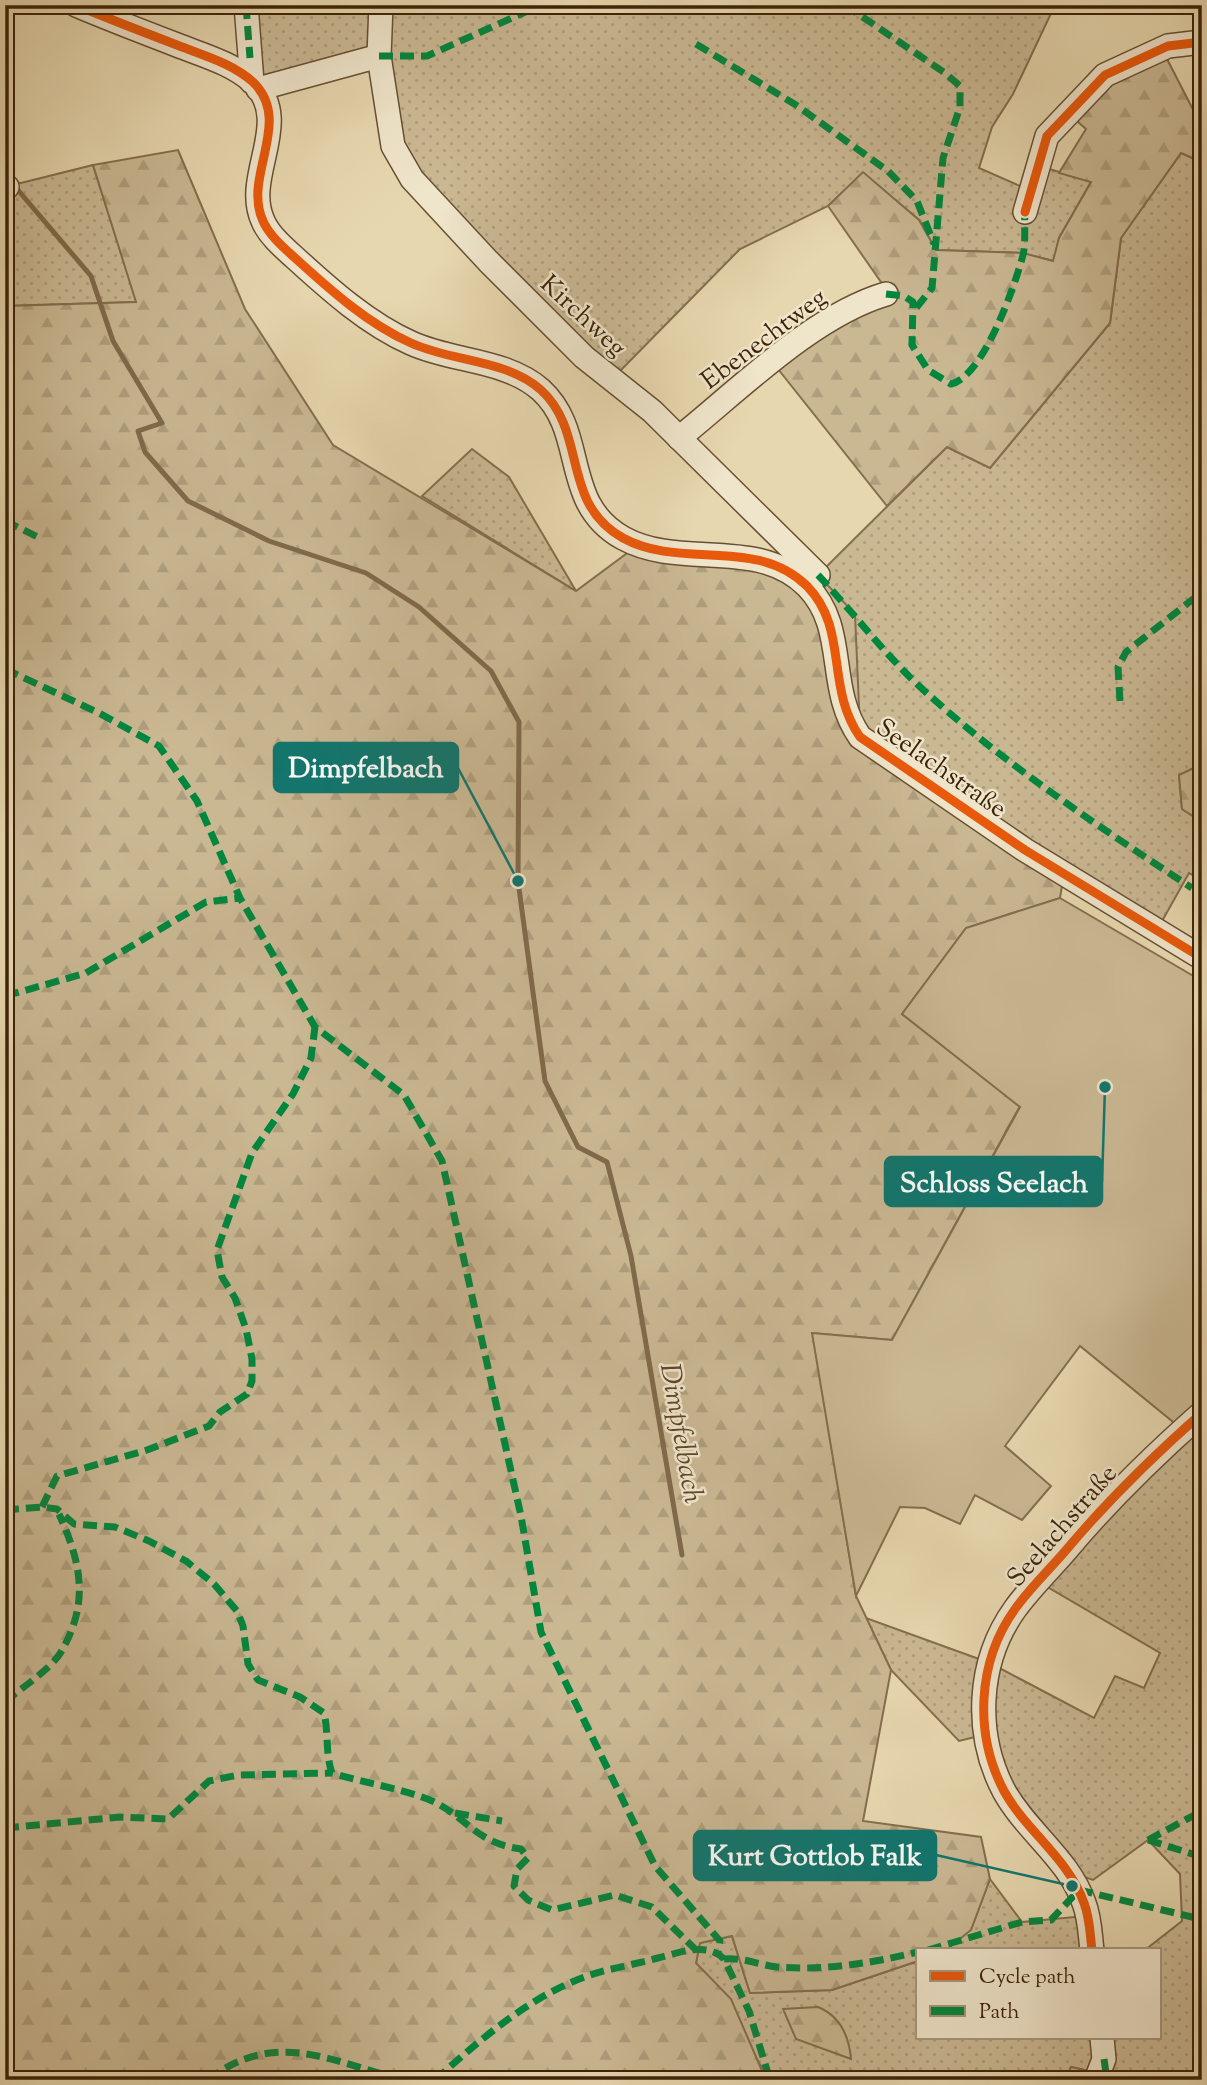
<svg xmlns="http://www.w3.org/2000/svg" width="1207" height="2085" viewBox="0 0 1207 2085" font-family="'Sorts Mill Goudy',serif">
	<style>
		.grass { fill: url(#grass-dots); stroke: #846e4e; stroke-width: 2 }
		.forest { fill: url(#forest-firs); stroke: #846e4e; stroke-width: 2 }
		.park { fill: #cab893; stroke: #846e4e; stroke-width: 2 }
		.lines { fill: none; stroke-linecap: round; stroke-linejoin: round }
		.stream { stroke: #806a4b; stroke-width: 5 }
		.minor-casing { stroke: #685032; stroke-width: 26 }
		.minor { stroke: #efe5cb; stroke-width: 23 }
		.quiet { stroke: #00873e; stroke-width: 7; stroke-dasharray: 14 7; stroke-linecap: butt }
		.cycleway-casing { stroke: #efe5cb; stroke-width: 13 }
		.cycleway { stroke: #e8590c; stroke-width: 9 }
		.labels { text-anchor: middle; stroke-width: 5; stroke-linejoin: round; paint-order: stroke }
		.street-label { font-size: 26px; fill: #3d2309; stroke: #efe5cb }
		.water-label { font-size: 28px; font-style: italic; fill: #5f472a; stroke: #efe5cb }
		.leader { fill: none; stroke: #0f766e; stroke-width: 2.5 }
		.callout-dot { fill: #0f766e; stroke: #efe5cb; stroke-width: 2.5 }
		.callout { fill: #0f766e; stroke: #0f766e; stroke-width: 2.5 }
		.callout-label { font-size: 28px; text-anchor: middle; font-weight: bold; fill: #fff }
	</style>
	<defs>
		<pattern id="grass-dots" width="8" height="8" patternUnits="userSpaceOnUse" patternTransform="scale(1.75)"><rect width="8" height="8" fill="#cab893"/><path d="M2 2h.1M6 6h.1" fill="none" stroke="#ae9e7d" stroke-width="1.8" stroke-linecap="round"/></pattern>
		<pattern id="forest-firs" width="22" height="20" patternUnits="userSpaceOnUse" patternTransform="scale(1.75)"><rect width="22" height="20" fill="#cab893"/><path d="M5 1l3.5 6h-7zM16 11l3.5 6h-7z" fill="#ae9e7d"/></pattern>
	</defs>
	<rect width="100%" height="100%" fill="#e7d7af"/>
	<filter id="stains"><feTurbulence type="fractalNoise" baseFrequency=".00286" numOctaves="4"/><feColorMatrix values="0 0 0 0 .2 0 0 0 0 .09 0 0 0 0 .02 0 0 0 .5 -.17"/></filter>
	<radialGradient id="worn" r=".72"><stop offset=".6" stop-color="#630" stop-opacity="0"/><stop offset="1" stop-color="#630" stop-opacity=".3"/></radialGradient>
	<g class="grass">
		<polygon points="254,5 1055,5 1013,94 992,127 979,168 1029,190 1037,165 1091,182 1059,238 1054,261 1025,254 1024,249 1023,253 936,250 919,220 863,173 828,206 740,249 618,373 412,179 374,52 259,76"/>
		<polygon points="1181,153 1202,162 1202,764 1179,775 1182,809 1202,822 1202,880 1189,873 1157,930 860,730 818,575 947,447 990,468 1110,323 1121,238"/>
		<polygon points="93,165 137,302 5,306 5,181 21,183"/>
		<polygon points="472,449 509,477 576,591 422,496"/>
		<polygon points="1202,1417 1202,2080 1129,2080 1071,2067 1066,2080 766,2080 764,2071 696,1963 700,1943 732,1936 750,1993 832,1990 918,1961 918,2038 1160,2038 1160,1950 1145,1950 1182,1921 1180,1874 1148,1840 1093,1880 1067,1871 1015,1809 975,1737 959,1741 891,1670 866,1618 990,1663 1094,1718 1115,1676 1144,1688 1160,1653 1039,1582"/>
		<polygon points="990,1879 1022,1922 1085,1916 1094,1950 946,1950 971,1929"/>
	</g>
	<g class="forest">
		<polygon points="1167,59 1202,127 1202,162 1181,153 1121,238 1110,323 990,468 947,447 887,506 778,369 828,331 890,295 828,206 863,172 919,220 936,250 1023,253 1053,261 1059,238 1091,182 1059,173 1086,129 1070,115 1111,76"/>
		<polygon points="178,150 245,309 333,445 576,591 630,551 785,554 818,575 855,614 860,730 1065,868 1060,898 966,928 902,1014 1020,1106 892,1340 813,1333 856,1596 891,1670 863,1821 981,1837 990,1879 971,1930 946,1950 918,1950 918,1961 832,1990 750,1993 732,1936 700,1943 696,1963 731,1999 766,2080 5,2080 5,306 136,302 93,165"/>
		<polygon points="1202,764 1202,822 1182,809 1179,775"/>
		<path d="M818,2007C840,2016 849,2036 851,2059L796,2039L783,2009Z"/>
		<polygon points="1071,2067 1129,2080 1066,2080"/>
	</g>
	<polygon class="park" points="1060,898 1202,981 1202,1407 1183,1430 1080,1346 1005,1446 1051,1486 1022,1520 975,1495 960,1524 925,1508 900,1507 856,1596 812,1333 892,1340 1020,1107 902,1014 966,928"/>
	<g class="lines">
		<polyline class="stream" points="17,189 91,276 113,341 162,423 138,431 145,452 188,501 269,541 366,573 419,607 491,671 519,722 518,881 545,1081 578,1147 607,1162 631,1256 682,1555"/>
		<g class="minor-casing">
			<g id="minor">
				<path d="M76,5C109,19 143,32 177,45C202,55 232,63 253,82C294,122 242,176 263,221C269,235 283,247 294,257C329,289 368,324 411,343C452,362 506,359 541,390C588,433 560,503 623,538C681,570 756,536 807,586C849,629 825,687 860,737L1025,850L1202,958"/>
				<polyline points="246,5 252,82"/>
				<polyline points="381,5 379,56 393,146 412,179 488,261 584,357 652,411 818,575"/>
				<polyline points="258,89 379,56"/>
				<polyline points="5,185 7,187"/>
				<polyline points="1025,212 1047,136 1105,75 1168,46 1202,42"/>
				<path d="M679,438C739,390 812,316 886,294"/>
				<path d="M1092,1950C1090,1935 1090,1918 1084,1903C1069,1859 1026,1831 1004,1791C974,1734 977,1662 1015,1609C1030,1588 1050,1569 1067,1549C1110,1498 1152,1457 1202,1413"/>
				<polyline points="1096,2080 1104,2059 1102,2038"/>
			</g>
		</g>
		<use href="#minor" class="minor"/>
		<g class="quiet">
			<polyline points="246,5 250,58"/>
			<polyline points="845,5 945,73 960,86 960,107 943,158 932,288 913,312"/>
			<polyline points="696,44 796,105 888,171 917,201 934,244"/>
			<polyline points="379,56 427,56 541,5"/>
			<path d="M886,294L904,296L913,302L912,345L928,370L951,384C983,377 1015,286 1023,255C1026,242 1024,225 1025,212"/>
			<polyline points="5,521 40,538"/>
			<path d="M818,575C852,611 882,651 918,685C1001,762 1098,826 1192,888"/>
			<polyline points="5,669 99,713 159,746 197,801 240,898 315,1027 404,1095 442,1161 521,1516 541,1632 655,1866 720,1941 718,1953"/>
			<polyline points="1120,701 1118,667 1126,652 1202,592"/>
			<polyline points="1199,712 1202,709"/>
			<polyline points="5,991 16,993 86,973 206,902 240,898"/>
			<polyline points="42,1507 57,1476 147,1450 209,1426 220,1412 247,1394 252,1381 252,1359 246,1329 235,1298 222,1277 217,1250 252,1153 293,1094 311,1058 315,1027"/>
			<path d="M5,1510L42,1507L57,1509L74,1524L115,1527L149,1541L186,1561L214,1584L237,1611L243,1626L248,1664L258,1680L300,1697L324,1713C329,1734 325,1753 332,1773C361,1782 393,1787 422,1797C464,1811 472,1843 521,1849L528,1858L517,1869L514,1886L528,1900L552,1910L615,1895L652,1907L695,1949"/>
			<path d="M5,1702C20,1689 52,1668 61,1652C90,1602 81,1563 59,1514"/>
			<polyline points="455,1813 502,1821"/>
			<polyline points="5,1828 120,1817 168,1819 209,1781 238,1775 332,1773"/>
			<polyline points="1148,1840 1202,1811"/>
			<polyline points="1148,1840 1202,1857"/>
			<polyline points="928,1950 1022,1922 1051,1920 1079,1890 1192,1917 1202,1922"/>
			<path d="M724,1959C743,1957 759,1965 777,1967C826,1971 871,1963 918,1952"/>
			<polyline points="1104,2059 1107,2080"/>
			<path d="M208,2080C276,2027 333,2063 405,2080"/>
			<path d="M435,2080C481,2039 531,1995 590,1975C612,1968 636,1964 658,1958C679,1953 706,1941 724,1959L749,2011L770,2080"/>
		</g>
		<g class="cycleway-casing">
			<g id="cycleway">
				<path d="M76,5C109,19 143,32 177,45C202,55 232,63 253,82C294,122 242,176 263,221C269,235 283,247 294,257C329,289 368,324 411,343C452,362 506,359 541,390C588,433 560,503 623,538C681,570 756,536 807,586C849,629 825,687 860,737L1025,850L1202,958"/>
				<polyline points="1025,212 1047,136 1105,75 1168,46 1202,42"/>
				<path d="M1092,1950C1090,1935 1090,1918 1084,1903C1069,1859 1026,1831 1004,1791C974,1734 977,1662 1015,1609C1030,1588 1050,1569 1067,1549C1110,1498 1152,1457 1202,1413"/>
			</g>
		</g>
		<use href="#cycleway" class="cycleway"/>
	</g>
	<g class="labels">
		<g class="street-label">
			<text transform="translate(584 315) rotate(43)" y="9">Kirchweg</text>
			<text transform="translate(763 338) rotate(-37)" y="9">Ebenechtweg</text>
			<text transform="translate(942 767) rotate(35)" y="9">Seelachstraße</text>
			<text transform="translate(1061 1525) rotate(-49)" y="9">Seelachstraße</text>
		</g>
		<g class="water-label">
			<text transform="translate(683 1433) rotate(80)" y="10">Dimpfelbach</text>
		</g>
	</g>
	<path class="leader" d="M518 881L458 768M1105 1087L1102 1182M1072 1886L936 1855"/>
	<g class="callout-dot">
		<circle cx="518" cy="881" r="7"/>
		<circle cx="1105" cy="1087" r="7"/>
		<circle cx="1072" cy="1886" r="7"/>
	</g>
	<g class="callout">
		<rect x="274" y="743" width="184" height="49" rx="7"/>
		<rect x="885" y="1157" width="217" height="49" rx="7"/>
		<rect x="694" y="1831" width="242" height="49" rx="7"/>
	</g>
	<g class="callout-label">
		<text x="366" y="777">Dimpfelbach</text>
		<text x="994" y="1192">Schloss Seelach</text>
		<text x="815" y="1865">Kurt Gottlob Falk</text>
	</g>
	<rect width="1207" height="2085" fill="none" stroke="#e7d7af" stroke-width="28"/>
	<rect x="7" y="7" width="1193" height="2071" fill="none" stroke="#3d2309" stroke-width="3.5"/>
	<rect x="14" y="14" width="1179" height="2057" fill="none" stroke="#3d2309" stroke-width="2"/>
	<rect x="916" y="1948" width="245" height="91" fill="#efe5cb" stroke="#a8977d" stroke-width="2"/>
	<rect x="930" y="1971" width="35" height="10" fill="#e8590c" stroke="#a8977d" stroke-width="2"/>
	<text x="979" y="1983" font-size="21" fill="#3d2309">Cycle path</text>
	<rect x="930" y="2006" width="35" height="10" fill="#00873e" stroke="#a8977d" stroke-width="2"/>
	<text x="979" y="2018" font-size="21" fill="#3d2309">Path</text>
	<rect width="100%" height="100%" filter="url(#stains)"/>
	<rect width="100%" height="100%" fill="url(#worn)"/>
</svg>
